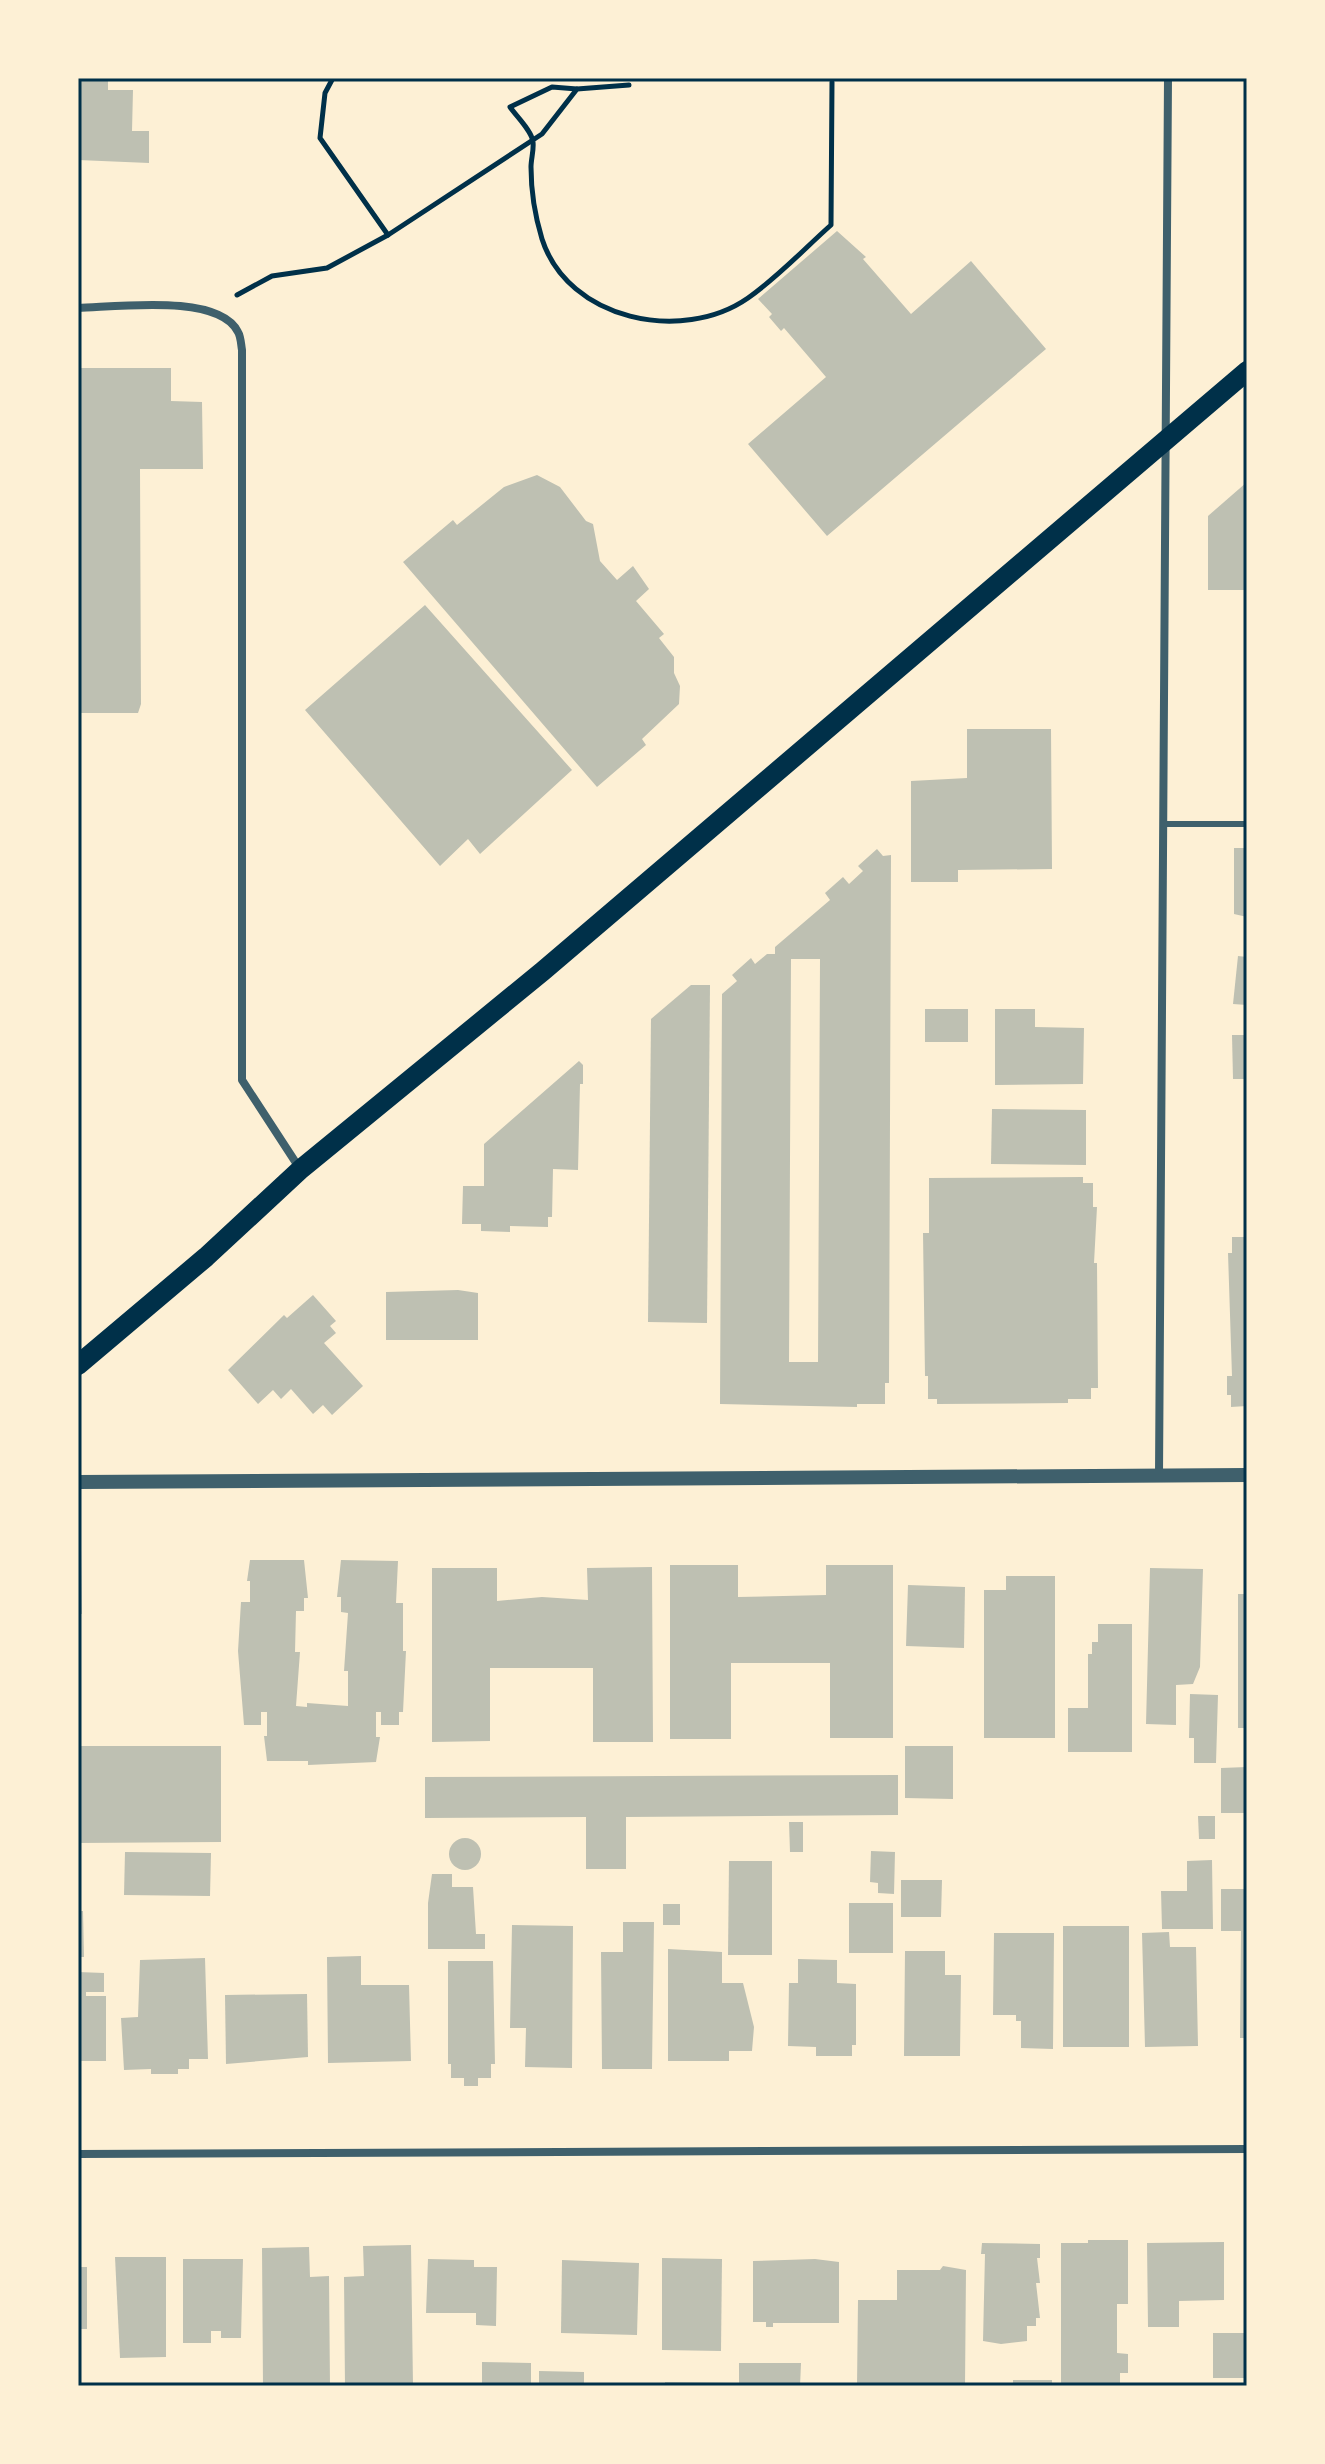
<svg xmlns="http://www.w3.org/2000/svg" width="1325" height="2464" viewBox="0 0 1325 2464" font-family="Jost,sans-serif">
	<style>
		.building { fill: #bec0b2; fill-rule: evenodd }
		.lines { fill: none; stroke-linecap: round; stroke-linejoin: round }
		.path { stroke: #003049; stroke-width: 5 }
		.service { stroke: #3f606c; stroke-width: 6 }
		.minor { stroke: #3f606c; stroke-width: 8 }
		.tertiary { stroke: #3f606c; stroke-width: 14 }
		.primary { stroke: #003049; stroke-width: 20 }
		.neatline { fill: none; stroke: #003049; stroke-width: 3 }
	</style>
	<rect width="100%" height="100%" fill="#fdf0d5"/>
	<g class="building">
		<polygon points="78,78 108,78 108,90 133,90 132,131 149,131 149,163 78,160"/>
		<polygon points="837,231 866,257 863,259 911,314 971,261 1046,349 827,536 748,444 826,377 784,328 781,331 769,317 772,314 758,299"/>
		<polygon points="78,368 171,368 171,401 202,402 203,469 140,469 141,704 138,713 78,713"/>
		<polygon points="537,475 560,487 586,521 593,524 600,561 617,580 633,566 649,589 636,601 664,634 659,638 674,657 674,673 680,686 679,704 642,739 646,745 597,787 403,562 453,520 457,525 504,487"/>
		<polygon points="1247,482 1247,590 1208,590 1208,516"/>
		<polygon points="425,605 572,770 480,854 468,839 440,866 305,710"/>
		<polygon points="967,729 1051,729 1052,869 958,870 958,882 911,882 911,781 967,778"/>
		<polygon points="1234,848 1247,848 1247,917 1234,914"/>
		<path d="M877,849L883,856L891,855L889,1383H885V1404H857V1407L720,1404L722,994L737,981L732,975L751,958L755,964L767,954H775V947L830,900L825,893L843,877L849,884L863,871L858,866ZM791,959H820L818,1362H789Z"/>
		<polygon points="1238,956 1247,957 1247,1005 1233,1004"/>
		<polygon points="691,985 710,985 707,1323 648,1322 651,1019"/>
		<rect x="925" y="1009" width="43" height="33"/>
		<polygon points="995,1009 1035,1009 1035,1027 1084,1028 1083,1084 995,1085"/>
		<polygon points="1232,1035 1247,1035 1247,1079 1233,1079"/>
		<polygon points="579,1061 583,1065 583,1084 580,1084 578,1170 553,1169 552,1217 548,1217 548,1227 510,1226 510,1232 481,1231 481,1224 462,1224 463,1186 484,1186 484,1144"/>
		<polygon points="992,1109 1086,1110 1086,1165 991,1164"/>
		<polygon points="1083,1177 1083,1183 1093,1183 1093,1207 1097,1207 1094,1263 1097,1263 1098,1388 1091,1388 1091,1399 1068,1399 1068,1403 937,1404 937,1399 928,1399 928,1376 925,1376 923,1233 929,1233 929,1178"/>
		<polygon points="1232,1237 1247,1237 1247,1406 1231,1407 1231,1395 1227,1395 1227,1376 1232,1376 1228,1253 1232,1253"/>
		<polygon points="458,1290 478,1293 478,1340 386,1340 386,1292"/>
		<polygon points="313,1295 336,1321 330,1326 336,1333 324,1343 363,1386 332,1415 323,1405 313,1414 291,1389 281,1399 273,1390 258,1404 228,1370 284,1315 287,1318"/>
		<polygon points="78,1549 81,1549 82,1614 78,1614"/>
		<polygon points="250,1560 304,1560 308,1598 304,1598 304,1611 296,1611 295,1652 300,1652 296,1706 307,1707 307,1703 348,1706 348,1671 344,1671 348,1613 341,1612 341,1597 337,1597 341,1560 398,1561 396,1603 403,1603 403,1651 406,1651 403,1712 399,1712 399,1725 381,1725 381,1712 376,1712 376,1737 380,1737 376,1762 308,1765 308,1761 267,1761 264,1736 267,1736 267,1712 261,1712 261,1725 244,1725 238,1651 241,1602 250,1602 250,1581 247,1581"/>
		<polygon points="670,1565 738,1565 738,1597 826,1595 826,1565 893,1565 893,1738 830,1738 830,1663 731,1663 731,1739 670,1739"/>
		<polygon points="652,1567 653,1742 593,1742 593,1668 490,1668 490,1741 432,1742 432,1568 497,1568 497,1601 542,1597 588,1600 587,1568"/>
		<polygon points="1150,1568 1203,1569 1200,1667 1193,1684 1176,1685 1176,1725 1146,1724"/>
		<polygon points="1006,1576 1055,1576 1055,1738 984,1738 984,1590 1006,1590"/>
		<polygon points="908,1585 965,1587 964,1648 906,1646"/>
		<rect x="1238" y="1594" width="9" height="134"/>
		<polygon points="1098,1624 1132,1624 1132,1752 1068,1752 1068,1708 1088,1708 1088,1654 1092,1654 1092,1642 1098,1642"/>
		<polygon points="1190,1694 1218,1695 1216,1763 1194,1763 1194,1738 1189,1738"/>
		<polygon points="78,1746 221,1746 221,1842 78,1843"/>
		<polygon points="905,1746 953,1746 953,1799 905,1798"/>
		<polygon points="1247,1767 1247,1813 1221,1813 1221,1768"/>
		<polygon points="898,1775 898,1815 626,1817 626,1869 586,1869 586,1817 425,1818 425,1777"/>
		<polygon points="1198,1816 1215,1816 1215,1839 1199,1839"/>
		<polygon points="789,1822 803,1822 803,1852 790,1852"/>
		<circle cx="465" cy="1854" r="16"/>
		<polygon points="871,1851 895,1852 894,1894 878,1893 878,1883 870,1882"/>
		<polygon points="125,1852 211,1853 210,1896 124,1895"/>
		<polygon points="1212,1860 1213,1929 1162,1929 1161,1891 1187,1891 1187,1861"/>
		<polygon points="729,1861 772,1861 772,1955 728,1955"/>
		<polygon points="432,1874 452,1874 452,1887 473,1887 476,1934 485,1934 485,1949 428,1949 428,1903"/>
		<polygon points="901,1880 942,1880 941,1917 901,1917"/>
		<polygon points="1221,1889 1246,1889 1247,2038 1240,2038 1241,1931 1221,1931"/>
		<rect x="849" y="1903" width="44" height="50"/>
		<rect x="663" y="1904" width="17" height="21"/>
		<polygon points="78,1911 83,1911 84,1957 78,1957"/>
		<polygon points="623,1922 654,1922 652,2069 602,2069 601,1952 623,1952"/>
		<polygon points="512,1925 573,1926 572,2068 525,2067 526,2028 510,2028"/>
		<rect x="1063" y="1926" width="66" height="121"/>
		<polygon points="1169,1932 1170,1947 1196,1947 1198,2046 1145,2047 1142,1933"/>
		<polygon points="994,1933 1054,1933 1053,2049 1021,2048 1021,2021 1016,2021 1016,2015 993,2015"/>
		<polygon points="668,1949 722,1952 722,1983 743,1983 754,2027 752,2051 729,2051 729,2061 668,2061"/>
		<polygon points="905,1951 945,1951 945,1975 961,1975 960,2056 904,2056"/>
		<polygon points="361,1956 361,1985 409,1985 411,2061 328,2063 327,1957"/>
		<polygon points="205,1958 208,2059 189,2059 189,2069 178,2069 178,2074 151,2074 151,2069 124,2070 121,2018 138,2017 140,1960"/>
		<polygon points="798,1959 837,1960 837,1983 856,1984 856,2045 852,2045 852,2056 816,2056 816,2047 788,2046 789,1983 798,1983"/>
		<polygon points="448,1961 493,1961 495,2064 491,2064 491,2078 478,2078 478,2086 464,2086 464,2078 451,2078 451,2064 448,2064"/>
		<polygon points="78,1972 104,1973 104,1992 86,1992 86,1996 106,1996 106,2061 78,2061"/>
		<polygon points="307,1994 308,2057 226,2064 225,1995"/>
		<polygon points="1088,2240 1128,2240 1128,2304 1117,2304 1117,2353 1128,2354 1128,2373 1120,2373 1120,2386 1061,2386 1061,2243 1088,2243"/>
		<polygon points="1224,2242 1224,2300 1179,2301 1179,2327 1148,2327 1147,2243"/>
		<polygon points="982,2243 1040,2244 1040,2258 1037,2258 1040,2283 1036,2283 1040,2318 1036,2318 1036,2326 1027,2326 1027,2341 1001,2344 983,2341 985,2254 981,2254"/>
		<polygon points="411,2245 413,2386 345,2386 344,2277 364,2276 363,2246"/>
		<polygon points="309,2247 310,2277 329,2276 330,2386 263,2386 262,2248"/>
		<polygon points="115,2257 166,2257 166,2357 120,2358"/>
		<polygon points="662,2258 722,2259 721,2351 662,2350"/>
		<polygon points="183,2259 243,2259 241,2338 221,2338 221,2331 211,2331 211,2343 183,2343"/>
		<polygon points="428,2259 474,2260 474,2267 497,2267 496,2326 476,2325 476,2313 426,2313"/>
		<polygon points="815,2259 839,2262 839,2323 773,2323 773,2327 766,2327 766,2322 753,2322 753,2261"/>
		<polygon points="562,2260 639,2263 637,2335 561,2333"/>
		<polygon points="943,2266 966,2270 965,2386 857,2386 858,2300 897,2300 897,2270 940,2270"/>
		<rect x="78" y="2267" width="9" height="62"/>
		<rect x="1213" y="2333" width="34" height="45"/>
		<polygon points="482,2362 531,2363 531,2386 482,2386"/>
		<polygon points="739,2363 801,2363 800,2386 739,2386"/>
		<polygon points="539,2371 584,2372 584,2386 539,2386"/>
		<rect x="1013" y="2380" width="39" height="6"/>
		<polygon points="665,2382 734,2383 734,2386 665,2386"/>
	</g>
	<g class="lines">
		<g class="path">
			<polyline points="333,78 325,93 320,138 388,235"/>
			<path d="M577,89L552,87L510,107C516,116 532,131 533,142C534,150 531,159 531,167C531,191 535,216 542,239C568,320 682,344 748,298C778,277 804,249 831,225L832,82"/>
			<polyline points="237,295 272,276 327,268 388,235 542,134 577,89 629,85"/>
		</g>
		<polyline class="service" points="1164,824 1247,824"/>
		<g class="minor">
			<path d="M78,308C116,307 219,293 238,332C241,337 241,345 242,350V1080L300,1169"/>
			<polyline points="1159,1475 1168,78"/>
			<polyline points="78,2154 1247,2149"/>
		</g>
		<polyline class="tertiary" points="78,1482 1247,1475"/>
		<polyline class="primary" points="78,1365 206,1257 301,1169 543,971 1247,371"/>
	</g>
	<rect width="1325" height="2464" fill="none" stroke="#fdf0d5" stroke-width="160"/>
	<rect x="80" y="80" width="1165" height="2304" class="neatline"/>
</svg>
